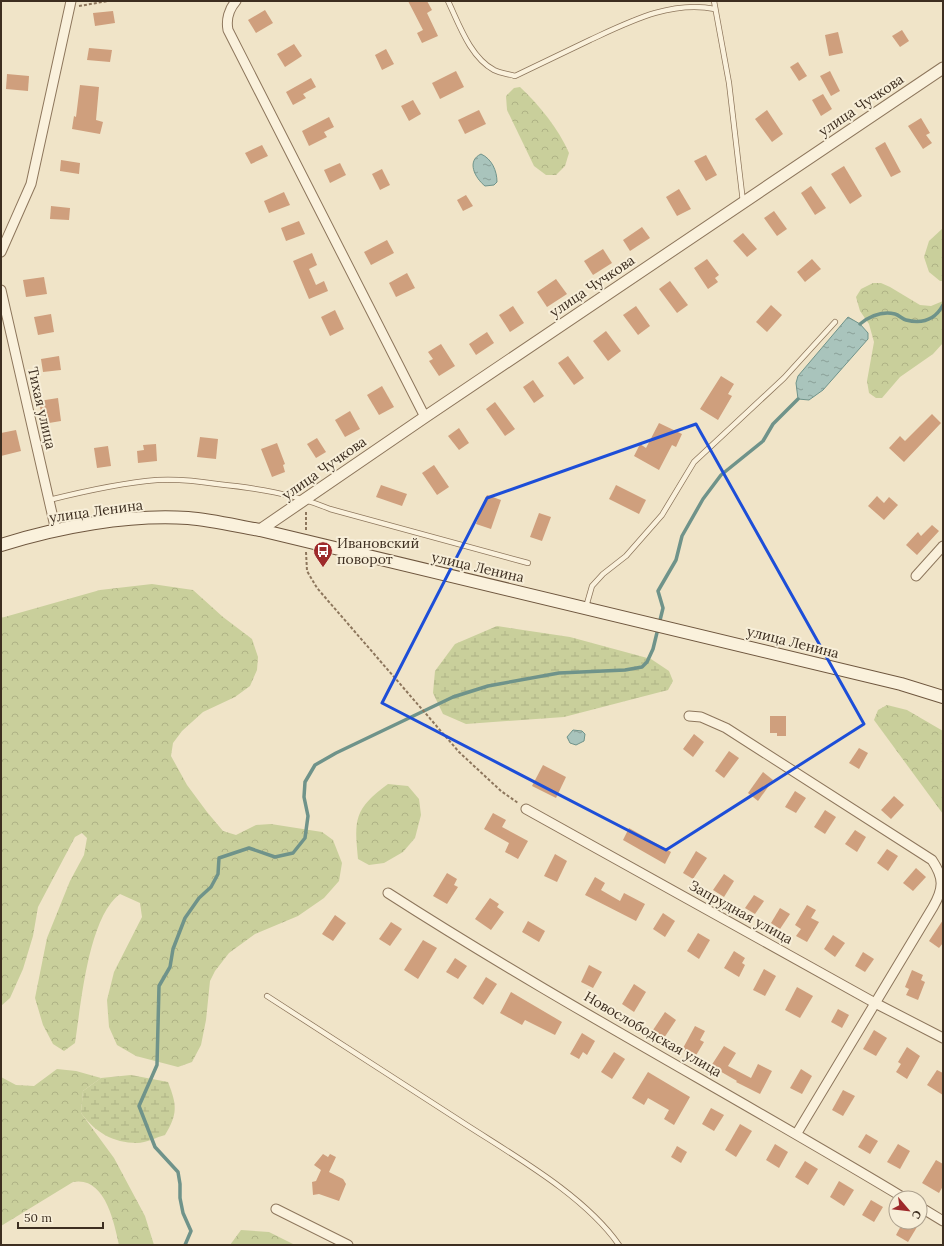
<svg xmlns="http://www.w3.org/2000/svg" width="944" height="1246" viewBox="0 0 944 1246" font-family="Lora,serif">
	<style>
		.forest { fill: url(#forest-crowns) }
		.wetland { fill: url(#wetland-marsh) }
		.water { fill: url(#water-ripples); stroke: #6f938a }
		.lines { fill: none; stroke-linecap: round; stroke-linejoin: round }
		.stream { stroke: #6f938a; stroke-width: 3.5 }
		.building { fill: #cf9f7d }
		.service-casing { stroke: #8d765c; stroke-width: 6 }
		.minor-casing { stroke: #8d765c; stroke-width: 11 }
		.tertiary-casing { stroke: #8d765c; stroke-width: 13 }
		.secondary-casing { stroke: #6f573f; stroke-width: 14 }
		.path { stroke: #8d765c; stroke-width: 2; stroke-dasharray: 3 2; stroke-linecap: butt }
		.service { stroke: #faf1dc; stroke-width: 4.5 }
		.minor { stroke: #faf1dc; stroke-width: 9 }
		.tertiary { stroke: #faf1dc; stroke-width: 11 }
		.secondary { stroke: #faf1dc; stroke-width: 12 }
		.marked { fill: none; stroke: #1d4ed8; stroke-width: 3; stroke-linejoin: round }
		.labels { text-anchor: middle; stroke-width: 4; stroke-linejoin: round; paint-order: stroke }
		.street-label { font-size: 14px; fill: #3d2e20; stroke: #f7eed8 }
		.poi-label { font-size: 14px; fill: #3d2e20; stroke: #f7eed8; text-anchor: start }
	</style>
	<defs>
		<pattern id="forest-crowns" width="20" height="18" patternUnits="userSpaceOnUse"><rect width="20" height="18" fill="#c9cf9b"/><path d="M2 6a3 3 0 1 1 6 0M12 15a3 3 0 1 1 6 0" fill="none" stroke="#aeb285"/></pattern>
		<pattern id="wetland-marsh" width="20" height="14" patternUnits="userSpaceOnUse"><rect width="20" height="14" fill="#c9cf9b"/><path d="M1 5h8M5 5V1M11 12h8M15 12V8" fill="none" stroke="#aeb285"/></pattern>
		<pattern id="water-ripples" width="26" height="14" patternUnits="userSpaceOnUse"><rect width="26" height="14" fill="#a9c4bc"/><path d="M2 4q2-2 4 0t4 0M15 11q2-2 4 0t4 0" fill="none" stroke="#8ba098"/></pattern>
	</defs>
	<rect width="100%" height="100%" fill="#f0e4c8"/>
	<g class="forest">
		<path d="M520,87C540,106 558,128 569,153L565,166L556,175H546L534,166L507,110L506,96L514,88Z"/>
		<polygon points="943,228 943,281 940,281 929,272 924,257 929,241"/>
		<polygon points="873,283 881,283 890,287 920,305 931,306 943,301 943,343 933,354 900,377 882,398 876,398 869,393 867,381 874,342 869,324 860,311 856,297 861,289"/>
		<path d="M152,584L193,590L223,617L252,639L258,657L257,670L250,686L235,697L203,712L182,731L173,743L171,756L187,785L207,812L223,831L236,835L256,825L271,824L322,832L333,840L342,863L339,881L324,898L298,916L255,934L229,953L215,971L210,981L206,1020L201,1045L192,1062L178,1067L136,1056L117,1045L109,1027L107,1000L114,972L142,917L140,903L120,894C88,917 81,1005 75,1043L64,1051L53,1044L43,1025L35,998L47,938L70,881L84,855L87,838L82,833L75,837L38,907L33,936L23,969L10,998L1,1006V618L100,590Z"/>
		<polygon points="887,705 907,710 943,731 943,814 874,720 878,710"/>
		<path d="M388,784L408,786L419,799L421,815L415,838L403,852L384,863L369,865L358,859C354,819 354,809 388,784Z"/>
		<path d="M57,1069L76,1071L101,1078L83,1091L81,1113L114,1158L145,1216L154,1245H119C114,1222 105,1176 73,1182L1,1226V1077L16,1085L34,1086Z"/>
		<polygon points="241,1230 269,1232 295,1245 230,1245"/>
	</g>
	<g class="wetland">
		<polygon points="497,626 570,637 651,659 669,671 673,681 668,690 564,717 466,724 443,714 433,693 435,671 455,644"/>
		<path d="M131,1075L168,1082C177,1105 178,1114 165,1135C157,1137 146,1143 137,1143C113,1143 95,1132 81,1113L83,1091L101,1078Z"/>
	</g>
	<g class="water">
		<path d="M481,154C492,159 497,171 497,182L494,185L485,186C475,178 466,161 481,154Z"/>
		<polygon points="848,317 860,324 868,333 868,339 823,390 809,400 798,399 796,383 798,376"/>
		<polygon points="573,730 582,731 585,734 584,741 576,745 570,743 567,737"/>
	</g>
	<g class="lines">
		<g class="stream">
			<path d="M860,324C870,316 882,311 895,314C899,315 902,319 906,320C922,324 935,320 943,305"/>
			<polyline points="185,1245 191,1231 183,1213 180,1198 180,1184 178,1172 155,1147 139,1106 157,1065 159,986 170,967 173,949 185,918 199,898 211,887 218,874 219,858 249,848 275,857 293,853 305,838 308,816 304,797 305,782 315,765 336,753 453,697 488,686 559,673 625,670 642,667 647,662 653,649 663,608 658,591 676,560 682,536 703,499 721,475 763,441 773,424 798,399"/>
		</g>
	</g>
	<g class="building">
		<polygon points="408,1 427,1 432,10 427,13 438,36 422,43 417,33 423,30"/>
		<polygon points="265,10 273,23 256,33 248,20"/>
		<polygon points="113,11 115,23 95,26 93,13"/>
		<polygon points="902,30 909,41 900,47 892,36"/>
		<polygon points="838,32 843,53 829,56 825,35"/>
		<polygon points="294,44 302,56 285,67 277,54"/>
		<polygon points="89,48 112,50 110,62 87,60"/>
		<polygon points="386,49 394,64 382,70 375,55"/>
		<polygon points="798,62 807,76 799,81 790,67"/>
		<polygon points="456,71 464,87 440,99 432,83"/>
		<polygon points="830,71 840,91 831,96 820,76"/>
		<polygon points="7,74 29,76 28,91 6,89"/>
		<polygon points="311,78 316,87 303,94 306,98 293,105 286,92"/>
		<polygon points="80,85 99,87 96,120 103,122 100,134 72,129 74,116 76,117"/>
		<polygon points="823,94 832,109 821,116 812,100"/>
		<polygon points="413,100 421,114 409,121 401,106"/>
		<polygon points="479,110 486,124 465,134 458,120"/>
		<polygon points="767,110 783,134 772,142 755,119"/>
		<polygon points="329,117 334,127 324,132 327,137 309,146 302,131"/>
		<polygon points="921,118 930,133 926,135 932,143 923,149 908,126"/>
		<polygon points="885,142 901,172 891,177 875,148"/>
		<polygon points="262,145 268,156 251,164 245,153"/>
		<polygon points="706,155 717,175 706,181 694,161"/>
		<polygon points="61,160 80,163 79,174 60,171"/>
		<polygon points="340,163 346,175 330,183 324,170"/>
		<polygon points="844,166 862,196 850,204 831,174"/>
		<polygon points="382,169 390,185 380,190 372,174"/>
		<polygon points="811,186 826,208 815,215 801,193"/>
		<polygon points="679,189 691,209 677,216 666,197"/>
		<polygon points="284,192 290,205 269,213 264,201"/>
		<polygon points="466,195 473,206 463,211 457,200"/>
		<polygon points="51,206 70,208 69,220 50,219"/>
		<polygon points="774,211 787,229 777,236 764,218"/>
		<polygon points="299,221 305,234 286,241 281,228"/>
		<polygon points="642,227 650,238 630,251 623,240"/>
		<polygon points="743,233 757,249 747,257 733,241"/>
		<polygon points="387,240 394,253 371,265 364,252"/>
		<polygon points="603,249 612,263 593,275 584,261"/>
		<polygon points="312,253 317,265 309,269 316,285 324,281 328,291 309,299 293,261"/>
		<polygon points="707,259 719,275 715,278 718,282 708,289 694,268"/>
		<polygon points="812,259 821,269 805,282 797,272"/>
		<polygon points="407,273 415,288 396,297 389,283"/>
		<polygon points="44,277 47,294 26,297 23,280"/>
		<polygon points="556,279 567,294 547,307 537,292"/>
		<polygon points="670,281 688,305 677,313 659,289"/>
		<polygon points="771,305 782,315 767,332 756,322"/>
		<polygon points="513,306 524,323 510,332 499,315"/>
		<polygon points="636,306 650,326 638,335 623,315"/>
		<polygon points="335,310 344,329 330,336 321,317"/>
		<polygon points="51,314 54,332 38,335 34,317"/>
		<polygon points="606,331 621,351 608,361 593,341"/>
		<polygon points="487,332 494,343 476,355 469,344"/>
		<polygon points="441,344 455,366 439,376 429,361 433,359 428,352"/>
		<polygon points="59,356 61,370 43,372 41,359"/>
		<polygon points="568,356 584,378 574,385 558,363"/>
		<polygon points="721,376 734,384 728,394 732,396 718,420 700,409"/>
		<polygon points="533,380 544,396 534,403 523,387"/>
		<polygon points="382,386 394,407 379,415 367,395"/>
		<polygon points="58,398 61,421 43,424 39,401"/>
		<polygon points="495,402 515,429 505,436 486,409"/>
		<polygon points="350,411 360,429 345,437 335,420"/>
		<polygon points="932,414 941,423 904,462 889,448 900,436 905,441"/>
		<polygon points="659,423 682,434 676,447 672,445 659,470 634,456 640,444 646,448"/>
		<polygon points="459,428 469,443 459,450 448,436"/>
		<polygon points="16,430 21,451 1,456 1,433"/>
		<polygon points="200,437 218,439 216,459 197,457"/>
		<polygon points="317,438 326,452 316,458 307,444"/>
		<polygon points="277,443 285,464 283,465 285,472 272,477 261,449"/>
		<polygon points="156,444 157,461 138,463 137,451 144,450 143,445"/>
		<polygon points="108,446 111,466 97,468 94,448"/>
		<polygon points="434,465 449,487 437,495 422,473"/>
		<polygon points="381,485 407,494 402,506 376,497"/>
		<polygon points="616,485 646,500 639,514 609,499"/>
		<polygon points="487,495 501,500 491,529 476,524"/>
		<polygon points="877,496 884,503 889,497 898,505 884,520 868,506"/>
		<polygon points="539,513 551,517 542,541 530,537"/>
		<polygon points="932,525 939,531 917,555 906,545 918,532 921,536"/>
		<polygon points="770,716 786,716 786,736 777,736 777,733 770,733"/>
		<polygon points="694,734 704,742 693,757 683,749"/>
		<polygon points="859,748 868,753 859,769 849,763"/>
		<polygon points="729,751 739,758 724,778 715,771"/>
		<polygon points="543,765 566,777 556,798 532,786"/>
		<polygon points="763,772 773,780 758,801 748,793"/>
		<polygon points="795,791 806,798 796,813 785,807"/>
		<polygon points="894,796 904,805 891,819 881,810"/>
		<polygon points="825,810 836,817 825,834 814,827"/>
		<polygon points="493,813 506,820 502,827 528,841 518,859 505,852 509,843 484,829"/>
		<polygon points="629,828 671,852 665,864 623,840"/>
		<polygon points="855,830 866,837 857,852 845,844"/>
		<polygon points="887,849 898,856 888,871 877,863"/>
		<polygon points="696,851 707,858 693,879 683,873"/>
		<polygon points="555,854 567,861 557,882 544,876"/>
		<polygon points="916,868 926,877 913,891 903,883"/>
		<polygon points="447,873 457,879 454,885 458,887 447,904 433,896"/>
		<polygon points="724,874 734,881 724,897 713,890"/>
		<polygon points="595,877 605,883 601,890 620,901 624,893 645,904 636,921 585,895"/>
		<polygon points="754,895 764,901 755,914 745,908"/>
		<polygon points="490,898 499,904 497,907 504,912 491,930 475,919"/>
		<polygon points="807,905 816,910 811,918 819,922 807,942 796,936 801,929 795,925"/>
		<polygon points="780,908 790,914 780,929 771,923"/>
		<polygon points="663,913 675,921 665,937 653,929"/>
		<polygon points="335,915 346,923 333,941 322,934"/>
		<polygon points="943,920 943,943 939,948 929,941"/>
		<polygon points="528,921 545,931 539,942 522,932"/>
		<polygon points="391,922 402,929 390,946 379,939"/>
		<polygon points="698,933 710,940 699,959 687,951"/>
		<polygon points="833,935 845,943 835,957 824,949"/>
		<polygon points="423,940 437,948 418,979 404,970"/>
		<polygon points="734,951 745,958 742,963 745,965 739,977 724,968"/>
		<polygon points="863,952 874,959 865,972 855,966"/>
		<polygon points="455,958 467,966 458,979 446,972"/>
		<polygon points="589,965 602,972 593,988 581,982"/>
		<polygon points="764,969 776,976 765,996 753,990"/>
		<polygon points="912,970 923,975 921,980 925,982 918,1000 906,995 909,989 905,987"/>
		<polygon points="486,977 497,984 483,1005 473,998"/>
		<polygon points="634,984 646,992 634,1012 622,1004"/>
		<polygon points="797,987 813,996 800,1018 785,1010"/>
		<polygon points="511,992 562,1022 555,1035 525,1020 522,1025 500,1013"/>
		<polygon points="838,1009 849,1015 842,1028 831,1022"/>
		<polygon points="665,1012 676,1020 664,1038 653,1030"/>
		<polygon points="695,1026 705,1031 700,1040 704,1042 695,1057 682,1050"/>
		<polygon points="874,1030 887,1038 876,1056 863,1049"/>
		<polygon points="582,1033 595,1041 587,1055 583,1052 579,1059 570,1054"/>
		<polygon points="724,1046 736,1053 728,1066 751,1078 758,1064 772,1071 760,1094 736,1082 737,1081 711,1066"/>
		<polygon points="907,1047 920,1056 907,1079 896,1072 901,1064 898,1062"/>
		<polygon points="614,1052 625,1059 612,1079 601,1072"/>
		<polygon points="801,1069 812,1076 802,1094 790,1088"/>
		<polygon points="937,1070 943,1073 943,1095 927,1085"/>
		<polygon points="648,1072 690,1097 674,1125 664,1119 669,1110 648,1098 644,1105 632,1098"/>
		<polygon points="843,1090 855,1096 843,1116 832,1110"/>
		<polygon points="711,1108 724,1115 714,1131 702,1124"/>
		<polygon points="740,1124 752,1131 736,1157 725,1150"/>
		<polygon points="866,1134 878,1141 870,1154 858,1147"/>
		<polygon points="775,1144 788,1152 779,1168 766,1160"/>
		<polygon points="898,1144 910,1151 900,1169 887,1162"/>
		<polygon points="677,1146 687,1152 681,1163 671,1157"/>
		<polygon points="323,1154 328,1157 330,1154 336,1157 329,1172 343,1179 346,1184 339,1201 319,1194 313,1195 312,1182 316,1181 321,1170 314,1165"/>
		<polygon points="936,1160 943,1164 943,1186 939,1193 922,1183"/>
		<polygon points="805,1161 818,1169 808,1185 795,1177"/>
		<polygon points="839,1181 854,1190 844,1206 830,1197"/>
		<polygon points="871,1200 883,1207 874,1222 862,1215"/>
		<polygon points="903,1222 909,1222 917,1227 908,1242 896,1235"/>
	</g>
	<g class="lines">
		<g class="service-casing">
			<g id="service">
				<path d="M448,1C459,24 470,57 494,70C500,73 508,74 515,76C540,64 565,52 590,40C629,22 671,0 715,9"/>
				<polyline points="714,1 729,83 743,202"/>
				<path d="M49,500C85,491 120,483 157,480C176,479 198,481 217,484C256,488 294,494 330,509L528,563"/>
				<polyline points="586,607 592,586 603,574 626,556 662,515 694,462 784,378 835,322"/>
				<path d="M267,996C333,1039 399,1081 465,1124C516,1157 585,1196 619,1245"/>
			</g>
		</g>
		<g class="minor-casing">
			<g id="minor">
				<path d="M236,1C229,9 226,20 228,30L425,417"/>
				<polyline points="1,252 31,184 71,1"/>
				<polyline points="1,290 56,531"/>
				<polyline points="916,576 943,546"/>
				<path d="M689,716L701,717L726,728L932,860C944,878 944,888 933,907L797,1133"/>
				<polyline points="526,809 875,1003 943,1038"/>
				<path d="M388,893C556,1001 733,1095 904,1198"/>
				<polyline points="920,1207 943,1221"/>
				<polyline points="276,1209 348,1245"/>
			</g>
		</g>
		<g class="tertiary-casing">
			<polyline id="tertiary" points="260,530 425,417 943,68"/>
		</g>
		<g class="secondary-casing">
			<path id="secondary" d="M1,545C58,527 128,514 188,518C212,520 237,526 260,530L901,684L943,697"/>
		</g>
		<g class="path">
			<polyline points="79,6 108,1"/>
			<polyline points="306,512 306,530"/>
			<polyline points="306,552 307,571 317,588 459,752 501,791 518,803"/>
		</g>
		<use href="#service" class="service"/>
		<use href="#minor" class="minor"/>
		<use href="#tertiary" class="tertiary"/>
		<use href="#secondary" class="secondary"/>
	</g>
	<path class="marked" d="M696,424L864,724L666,850L382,703L487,498Z"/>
	<defs>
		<g id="bus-pin" transform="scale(1)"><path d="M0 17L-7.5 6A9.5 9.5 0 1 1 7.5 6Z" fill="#9e2a2b" stroke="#f7eed8"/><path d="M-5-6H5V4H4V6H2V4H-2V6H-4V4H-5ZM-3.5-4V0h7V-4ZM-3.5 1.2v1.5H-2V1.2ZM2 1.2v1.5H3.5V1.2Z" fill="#fff"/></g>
	</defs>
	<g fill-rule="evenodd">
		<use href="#bus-pin" x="323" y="551"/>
	</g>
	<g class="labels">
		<g class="street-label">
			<text transform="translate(861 105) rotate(-34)" y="5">улица Чучкова</text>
			<text transform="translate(592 286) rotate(-34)" y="5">улица Чучкова</text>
			<text transform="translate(42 408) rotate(77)" y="5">Тихая улица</text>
			<text transform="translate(324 468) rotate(-35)" y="5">улица Чучкова</text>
			<text transform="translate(96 511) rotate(-8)" y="5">улица Ленина</text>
			<text transform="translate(478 567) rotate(13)" y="5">улица Ленина</text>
			<text transform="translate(793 642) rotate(14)" y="5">улица Ленина</text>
			<text transform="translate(741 912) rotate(29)" y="5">Запрудная улица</text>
			<text transform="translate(653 1034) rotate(30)" y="5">Новослободская улица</text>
		</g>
		<g class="poi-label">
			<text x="337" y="548">Ивановский<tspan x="337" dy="16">поворот</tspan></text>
		</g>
	</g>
	<rect width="944" height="1246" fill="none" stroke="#3d2e20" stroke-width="4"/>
	<g transform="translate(908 1210) rotate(118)"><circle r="19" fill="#f7eed8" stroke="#ada18e"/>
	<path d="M0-3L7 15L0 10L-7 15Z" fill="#9e2a2b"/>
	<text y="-6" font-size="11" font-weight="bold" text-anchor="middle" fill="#3d2e20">С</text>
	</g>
	<path d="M18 1222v6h85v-6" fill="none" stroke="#3d2e20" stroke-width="2"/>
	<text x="24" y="1222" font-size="12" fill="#3d2e20" stroke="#f7eed8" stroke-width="3" paint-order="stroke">50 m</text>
</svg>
